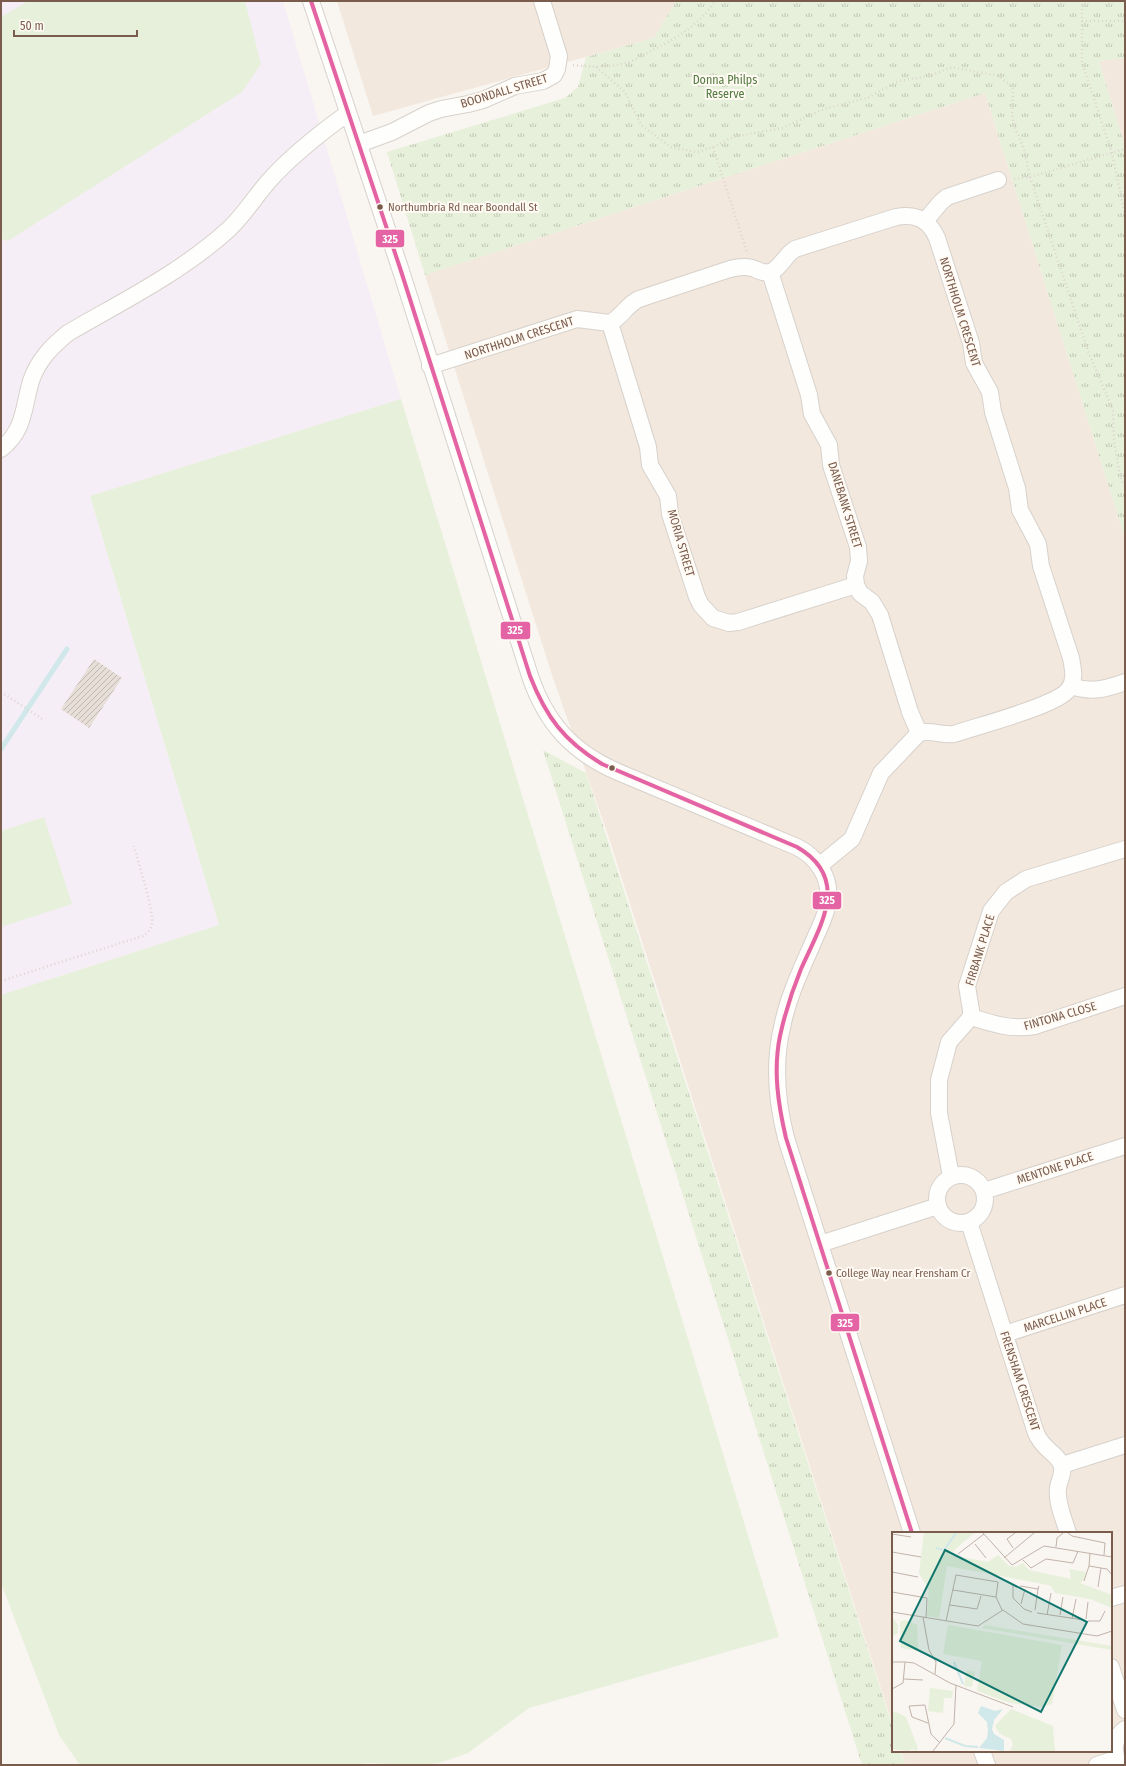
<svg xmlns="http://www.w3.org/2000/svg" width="1126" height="1766" viewBox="0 0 1126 1766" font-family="'Fira Sans Condensed',sans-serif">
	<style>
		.residential { fill: #f2e8de }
		.education { fill: #f6eef6 }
		.park { fill: url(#park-tufts) }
		.garden { fill: #e7f0db }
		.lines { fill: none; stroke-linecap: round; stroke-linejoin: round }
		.stream { stroke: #d0e8ea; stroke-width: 5 }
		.building { fill: url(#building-hatch) }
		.minor-casing { stroke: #d7d1cb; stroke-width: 18 }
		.path { stroke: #dcd5d0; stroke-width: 2.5; stroke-dasharray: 1 3; stroke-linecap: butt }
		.minor { stroke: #fefefd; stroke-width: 16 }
		.bus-1-casing { stroke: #fffaf3; stroke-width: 7 }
		.bus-1 { stroke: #e463a4; stroke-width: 4 }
		.bus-dot { fill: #7a5c4d; stroke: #fffaf3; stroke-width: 1.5 }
		.labels { text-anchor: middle; stroke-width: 4; stroke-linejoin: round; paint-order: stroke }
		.bus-label { font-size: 11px; fill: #7a5c4d; stroke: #fffaf3; text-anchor: start }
		.park-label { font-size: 12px; fill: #537a41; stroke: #fffaf3 }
		.street-label { font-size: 12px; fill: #7a5c4d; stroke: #fffaf3 }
		.inset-river { fill: none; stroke: #d0e8ea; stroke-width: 2 }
		.inset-road { fill: none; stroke: #c2b3aa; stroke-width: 1 }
		.view { fill: #0f766e; fill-opacity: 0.15; stroke: #0f766e; stroke-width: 2 }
		.inset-edge { fill: none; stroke: #7a5c4d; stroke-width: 2 }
		.line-badge { stroke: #fffaf3; stroke-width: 1.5 }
		.badge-label { font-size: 11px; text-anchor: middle; font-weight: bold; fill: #fff }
	</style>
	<defs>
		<pattern id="park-tufts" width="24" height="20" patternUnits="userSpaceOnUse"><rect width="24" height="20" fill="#e7f0db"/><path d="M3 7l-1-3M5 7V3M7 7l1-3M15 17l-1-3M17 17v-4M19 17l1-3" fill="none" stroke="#c0c6b4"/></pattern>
		<pattern id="building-hatch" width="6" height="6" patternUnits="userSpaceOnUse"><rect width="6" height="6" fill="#e6ded7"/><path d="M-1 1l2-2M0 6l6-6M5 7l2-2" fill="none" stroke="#bfb7b1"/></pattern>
	</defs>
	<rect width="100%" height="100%" fill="#f9f5f0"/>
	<g class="residential">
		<polygon points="337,1 676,1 654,38 373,116"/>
		<polygon points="1125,58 1125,147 1099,61"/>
		<polygon points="985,93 1125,538 1125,1765 905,1765 901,1751 1111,1751 1111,1533 893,1533 893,1726 608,835 552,675 425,275"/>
	</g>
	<polygon class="education" points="1,1 283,1 401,399 90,496 219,925 1,995"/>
	<g class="park">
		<polygon points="676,1 1125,1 1125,58 1099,61 1125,147 1125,538 985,93 425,275 387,152 565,98 578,87 586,57 654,38"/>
		<polygon points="543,750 586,773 893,1728 893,1751 900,1751 905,1765 862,1765"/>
	</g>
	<g class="garden">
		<polygon points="28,1 245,1 261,64 242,92 8,241 1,239 1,17"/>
		<polygon points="401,399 779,1637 529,1708 468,1753 439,1763 418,1765 367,1763 354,1765 80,1765 59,1735 1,1583 1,995 219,925 90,496"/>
		<polygon points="44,817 72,904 1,927 1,831"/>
	</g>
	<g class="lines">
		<polyline class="stream" points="1,749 67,649"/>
	</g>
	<polygon class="building" points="94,659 122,678 89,728 61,709"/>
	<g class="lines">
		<g class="minor-casing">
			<g id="minor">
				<path d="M311,1L401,271L530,676C546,723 572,752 618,772L797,847C817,857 831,877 828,901C827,914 820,926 815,938C803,966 789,994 783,1023C773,1062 776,1099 786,1138L912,1533"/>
				<polyline points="359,144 392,132 429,113 441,109 468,104 483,100 515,86 543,81 554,75 557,69 559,56 542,1"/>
				<polyline points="925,221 941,202 947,197 998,180"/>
				<polyline points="770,272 809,395 812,414 829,445 831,465 858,547 859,561 855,576 856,585 860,593 872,602 880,615 910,712 919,733"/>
				<polyline points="610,323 648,447 650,465 668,496 670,514 697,597 701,605 713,618 729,623 738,622 856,585"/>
				<path d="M430,366L577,319L610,323C622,317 626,305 639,299L730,269C737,267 745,266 752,268C758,270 764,274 770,272C779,270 786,254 795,249L896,217C916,213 929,220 937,238L971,343L974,363L990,392L993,412L1017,488L1020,510L1038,544L1041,566L1071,658C1073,669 1076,681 1068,690C1056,706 977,726 954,734C942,736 931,729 919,733L881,773L852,839L819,866"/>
				<path d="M1,449C25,430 23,408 31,381C38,360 52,346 68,333C123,301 182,272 229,229C244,215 254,198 268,182C288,159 323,131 348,113"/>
				<path d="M1071,686C1091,693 1106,689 1125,682"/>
				<path d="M971,1017C993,1024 1011,1030 1035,1026L1125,996"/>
				<circle cx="961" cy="1199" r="24"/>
				<polyline points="951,1176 939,1113 939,1080 949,1042 971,1017 971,1010 967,986 991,911 1006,892 1026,879 1125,849"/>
				<polyline points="984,1191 1125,1146"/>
				<path d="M969,1222L1036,1433C1043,1450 1056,1452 1061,1464C1065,1472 1059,1480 1058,1488C1056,1502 1064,1519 1068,1533"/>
				<polyline points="820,1244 938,1206"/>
				<polyline points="1005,1334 1125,1295"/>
				<polyline points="1062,1465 1125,1445"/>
				<polyline points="1111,1598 1125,1594"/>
				<polyline points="1111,1667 1125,1710"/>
				<polyline points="982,1751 987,1765"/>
				<polyline points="1097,1765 1116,1759"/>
				<path d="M1120,1765C1112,1753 1113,1738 1125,1729"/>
			</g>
		</g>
		<g class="path">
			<polyline points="1082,1 1082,62 1112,153 1125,215"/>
			<polyline points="1082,21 1125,21"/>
			<path d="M573,65C591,67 608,68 625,63C633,62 640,56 647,53C673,40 699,26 715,1"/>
			<polyline points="596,67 625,92 641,125 672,148 698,152 713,147 747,252"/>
			<polyline points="713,147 733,137 782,128 824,109 867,98 899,81 929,76 952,67 999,76 1010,85 1013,89 1012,115 1016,130 1024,149 1030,177 1088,351 1113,410 1114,442 1120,476 1125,487"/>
			<polyline points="1014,179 1030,177 1125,149"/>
			<polyline points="1,692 44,720"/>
			<path d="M1,981L143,936C147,933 151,930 152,924C155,913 137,860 134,846"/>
		</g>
		<use href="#minor" class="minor"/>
		<g class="bus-1-casing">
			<path id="bus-1" d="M311,1L401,271L530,676C546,717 564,741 602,764L797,847C852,879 820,926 801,969C792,991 785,1013 780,1036C773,1070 778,1104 786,1138L912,1533"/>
		</g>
		<use href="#bus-1" class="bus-1"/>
	</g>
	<g class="bus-dot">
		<circle cx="380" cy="207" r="3.5"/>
		<circle cx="612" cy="768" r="3.5"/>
		<circle cx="829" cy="1273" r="3.5"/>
	</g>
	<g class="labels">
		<g class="bus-label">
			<text x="388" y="211">Northumbria Rd near Boondall St</text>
			<text x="836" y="1277">College Way near Frensham Cr</text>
		</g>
		<g class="park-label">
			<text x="725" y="84">Donna Philps<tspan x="725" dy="14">Reserve</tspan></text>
		</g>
		<g class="street-label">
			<text transform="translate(504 91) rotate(-17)" y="4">BOONDALL STREET</text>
			<text transform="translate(960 312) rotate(73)" y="4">NORTHHOLM CRESCENT</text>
			<text transform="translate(519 338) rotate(-18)" y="4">NORTHHOLM CRESCENT</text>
			<text transform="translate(845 505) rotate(73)" y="4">DANEBANK STREET</text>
			<text transform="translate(681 543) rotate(74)" y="4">MORIA STREET</text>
			<text transform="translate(980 950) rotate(-73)" y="4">FIRBANK PLACE</text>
			<text transform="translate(1060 1016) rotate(-16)" y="4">FINTONA CLOSE</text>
			<text transform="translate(1055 1168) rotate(-18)" y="4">MENTONE PLACE</text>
			<text transform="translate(1065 1315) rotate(-18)" y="4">MARCELLIN PLACE</text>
			<text transform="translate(1020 1381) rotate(72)" y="4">FRENSHAM CRESCENT</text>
		</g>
	</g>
	<g transform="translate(892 1532)">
		<rect width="220" height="220" fill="#f9f5f0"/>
		<path d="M119,177L161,194L163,219H118L121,213L119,207L108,202L103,194Z" fill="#e7f0db"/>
		<path d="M32,1H82L57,23L96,30L106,23L117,34L124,35L131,31L137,38L179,47L177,37L194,40L193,47L188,51L220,63V76L198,67L163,61L159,54L146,51L55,34L47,86L35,84L37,58L27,41ZM93,93L220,114V118L90,96ZM38,156L61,159L60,166H52L51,181L36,179Z" fill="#e7f0db"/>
		<path d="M0,85L6,93V101L0,104ZM13,88L25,93L26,119L9,116L8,90ZM56,93L170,113L160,172L149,175L118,171L85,159L90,129L51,122ZM75,138L83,140L80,155L72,154ZM4,180L14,185L26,216L24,219L20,217L16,219L0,217V181Z" fill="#e7f0db"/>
		<path d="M89,174L103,179L111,177L102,188L100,197L102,202L112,208V219L87,216L95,206L96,199L95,190L86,181Z" fill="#d0e8ea"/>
		<path class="inset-river" d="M44,16L52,18L64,1M62,130L71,152M53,206L73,214L86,215"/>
		<path class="inset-road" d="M91,1L120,33L152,14L220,25M176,1L180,4L213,11M0,2L19,5M83,12L94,26M164,15L165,6L171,1M121,16L115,7L123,1M0,20L29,25M198,21L197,34L215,37L220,43M66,22L92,2M212,23L213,11M112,26L142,1M131,28L139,36L154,27L181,31L186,19M0,40L26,45M192,49L197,34M121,53V66L132,77L140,80M128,54L146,57L147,54M206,55L209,36M61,58L104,65M0,60L35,66L34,86M129,72L133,57M58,73L85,77L89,64M143,78L146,57M0,80L86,94L111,78L131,92L205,104L220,99M145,81L192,88M155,83L159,61M168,83L171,65M31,85L37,118L44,130L43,142M180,87L184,67M194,87L196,70M54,89L64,43L106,50L104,65L110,78M196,89H208L213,79M0,130H13M12,147L31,148M0,157L11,151L13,130L22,131L58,151L121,175M36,191L20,185L17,174L33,173L39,202L48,211M41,219L62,192L64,153"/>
		<path class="view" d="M53,18L195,90L149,180L8,109Z"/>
		<rect width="220" height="220" class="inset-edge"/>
	</g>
	<g class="line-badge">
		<rect x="375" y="229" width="30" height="19" rx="4" fill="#e463a4"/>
		<rect x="500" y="621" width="31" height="19" rx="4" fill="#e463a4"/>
		<rect x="812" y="891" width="30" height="19" rx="4" fill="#e463a4"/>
		<rect x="830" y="1313" width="30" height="19" rx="4" fill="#e463a4"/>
	</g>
	<g class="badge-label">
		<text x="390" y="243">325</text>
		<text x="515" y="634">325</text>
		<text x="827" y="904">325</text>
		<text x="845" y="1327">325</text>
	</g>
	<rect width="1126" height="1766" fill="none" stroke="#7a5c4d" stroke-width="4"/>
	<path d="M14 30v6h123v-6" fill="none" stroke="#7a5c4d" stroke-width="2"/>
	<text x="20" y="30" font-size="12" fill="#7a5c4d" stroke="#fffaf3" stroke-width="3" paint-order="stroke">50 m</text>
</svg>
